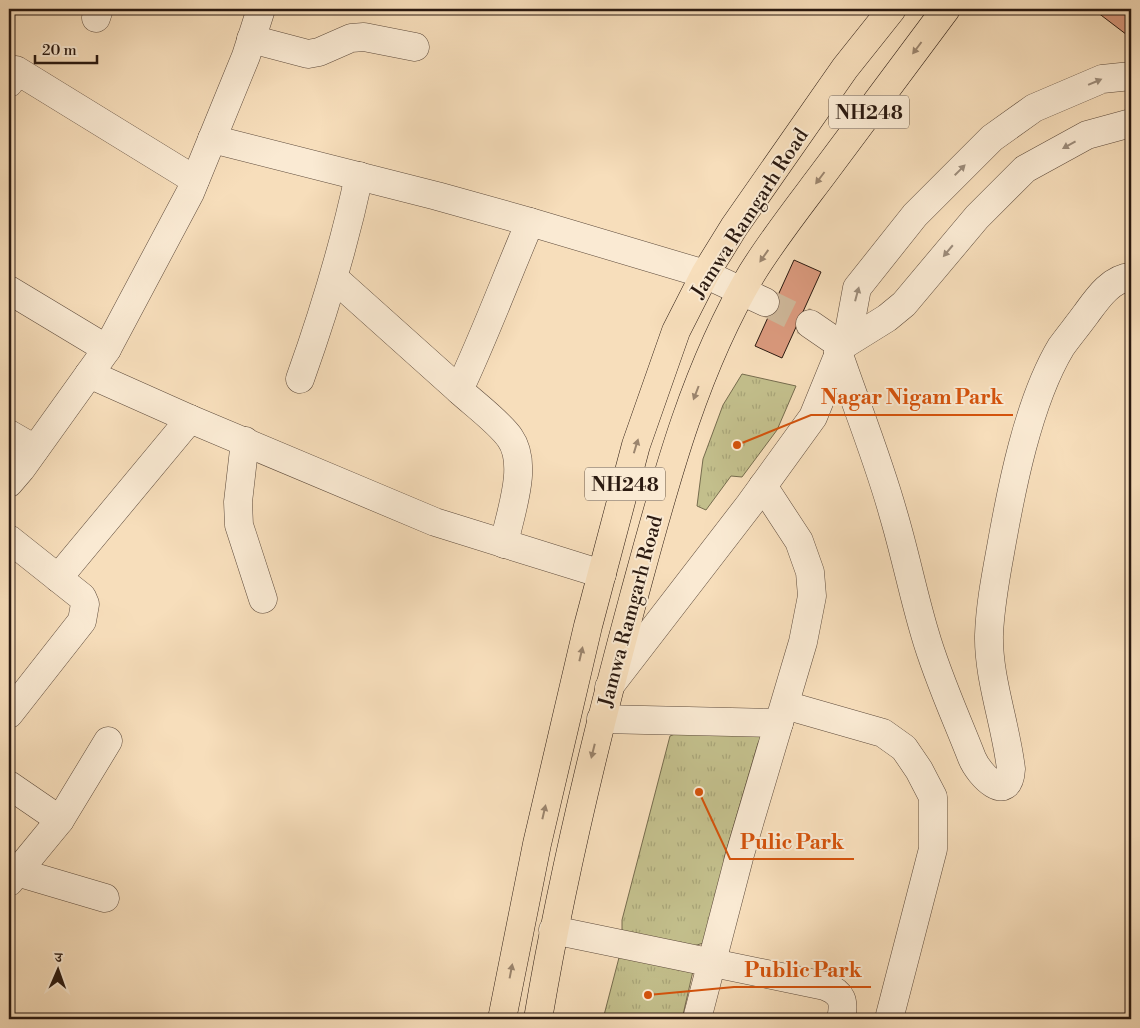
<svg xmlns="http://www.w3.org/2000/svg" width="1140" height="1028" viewBox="0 0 1140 1028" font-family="'Libre Bodoni','Noto Serif Devanagari',serif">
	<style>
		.park { fill: url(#park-tufts); stroke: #766c4e }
		.building { fill: #db9a7e; stroke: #2a1910 }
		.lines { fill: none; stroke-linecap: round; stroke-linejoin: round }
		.minor-tunnel { stroke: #ceb799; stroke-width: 28; stroke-dasharray: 28 14; stroke-linecap: butt }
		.minor-casing { stroke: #5d4a3b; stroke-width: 29 }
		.highway-casing { stroke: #2a1910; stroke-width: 29 }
		.minor { stroke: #faead3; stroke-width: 28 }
		.highway { stroke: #f7debb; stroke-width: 28 }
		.oneway { fill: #9b856e }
		.oneway2 { fill: #9c8c7b }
		.labels { text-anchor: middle; stroke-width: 4; stroke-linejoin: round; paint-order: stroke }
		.shield { fill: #faead3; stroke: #68584a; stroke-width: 1 }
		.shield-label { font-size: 19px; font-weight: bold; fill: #2a1910 }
		.street-label { font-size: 20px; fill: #2a1910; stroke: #faead3 }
		.leader { fill: none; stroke: #d5530c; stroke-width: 2 }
		.callout-dot { fill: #d5530c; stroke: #faead3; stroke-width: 2 }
		.callout-label { font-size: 21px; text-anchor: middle; font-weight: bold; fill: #d5530c; stroke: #faead3; stroke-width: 4; stroke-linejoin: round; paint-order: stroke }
	</style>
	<defs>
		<pattern id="park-tufts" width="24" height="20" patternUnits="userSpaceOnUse" patternTransform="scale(1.25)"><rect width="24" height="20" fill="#c3bf8c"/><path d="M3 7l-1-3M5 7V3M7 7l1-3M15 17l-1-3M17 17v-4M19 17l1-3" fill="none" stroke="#a8a478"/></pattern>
	</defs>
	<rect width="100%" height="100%" fill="#f7debb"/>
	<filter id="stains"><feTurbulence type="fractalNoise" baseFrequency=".004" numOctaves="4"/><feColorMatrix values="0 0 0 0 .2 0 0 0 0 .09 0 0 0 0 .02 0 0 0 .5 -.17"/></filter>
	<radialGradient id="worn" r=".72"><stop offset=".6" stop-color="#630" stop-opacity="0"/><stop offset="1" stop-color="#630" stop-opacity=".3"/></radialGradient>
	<g class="park">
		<polygon points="742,374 796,386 777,430 742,477 731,476 706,510 697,506 703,459 723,405"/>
		<polygon points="766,730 758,743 725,855 710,941 687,948 622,938 622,920 670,736 680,732"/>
		<polygon points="621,950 693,971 682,1019 603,1019"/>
	</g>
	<g class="building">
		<polygon points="1093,9 1131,9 1131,38"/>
		<polygon points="794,260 821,272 782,358 755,346"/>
	</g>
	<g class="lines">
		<polyline class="minor-tunnel" points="765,302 810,324"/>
		<g class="minor-casing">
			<g id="minor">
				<polyline points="96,18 99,9"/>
				<polyline points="251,39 308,54 319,52 351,38 364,37 415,47"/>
				<polyline points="9,83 16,70 195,180"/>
				<polyline points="212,139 437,196 530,222 705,274 765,302"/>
				<path d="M334,278L459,390C485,335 506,278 530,222"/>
				<polyline points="9,290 107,349"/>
				<polyline points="847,342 857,288 915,215 992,138 1034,108 1102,79 1131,76"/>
				<polyline points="842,346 887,318 904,304 977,217 1025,169 1087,135 1131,123"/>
				<path d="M838,352C856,405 878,459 893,513C905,553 913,594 925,634C937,676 956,717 972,758C979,775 1009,806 1011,769C1006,725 988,678 989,635C990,607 995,580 1000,553C1011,490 1028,402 1061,347C1069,336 1078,325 1086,314C1097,299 1111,278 1131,277"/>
				<polyline points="89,374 190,419 435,522 602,574"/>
				<path d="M300,379C324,312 344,246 359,176"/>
				<path d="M459,390C473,403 500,423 510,438C529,465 510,513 504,544"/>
				<polyline points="9,434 35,449"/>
				<polyline points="245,441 238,502 239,525 263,599"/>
				<polyline points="9,483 21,469 107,349 190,193 246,56 261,9"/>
				<polyline points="9,539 82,597 85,604 82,621 9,714"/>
				<polyline points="58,578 190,419"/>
				<polyline points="609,687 750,504 813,417 842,346 810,324"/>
				<polyline points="785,705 883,733 904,748 919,770 933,797 933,849 889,1019"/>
				<polyline points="601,719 779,723"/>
				<polyline points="9,785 60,820"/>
				<polyline points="17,872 105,898"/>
				<polyline points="9,882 60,820 108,741"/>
				<path d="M553,930L825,986C842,993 845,1001 841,1019"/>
				<polyline points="697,1019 740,854 803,642 812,596 810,572 799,541 763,486"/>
			</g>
		</g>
		<g class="highway-casing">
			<g id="highway">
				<polyline points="502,1019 537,844 588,626 636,445 676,331 705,274 734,227 845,68 892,9"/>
				<path d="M538,1019C562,876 596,736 634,596C664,486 693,372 752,273C773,239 799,206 823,174C864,119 905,64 946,9"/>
			</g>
		</g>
		<use href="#minor" class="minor"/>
		<use href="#highway" class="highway"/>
	</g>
	<defs><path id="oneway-solid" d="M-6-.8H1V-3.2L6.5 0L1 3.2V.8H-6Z" transform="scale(1.25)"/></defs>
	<g class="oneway">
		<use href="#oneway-solid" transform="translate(917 48) rotate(127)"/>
		<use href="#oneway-solid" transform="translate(820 178) rotate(127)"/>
		<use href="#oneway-solid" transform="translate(764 256) rotate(125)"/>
		<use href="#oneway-solid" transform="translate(696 393) rotate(111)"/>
		<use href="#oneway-solid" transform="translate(636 446) rotate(-73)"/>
		<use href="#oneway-solid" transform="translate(581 654) rotate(-77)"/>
		<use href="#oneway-solid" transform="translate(593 751) rotate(104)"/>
		<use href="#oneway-solid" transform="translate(544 812) rotate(-77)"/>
		<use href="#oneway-solid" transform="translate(511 971) rotate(-79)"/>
	</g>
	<g class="oneway2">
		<use href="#oneway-solid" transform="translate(1095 82) rotate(-23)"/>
		<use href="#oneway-solid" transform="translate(1069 145) rotate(151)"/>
		<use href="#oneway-solid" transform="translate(960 170) rotate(-45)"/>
		<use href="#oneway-solid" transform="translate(948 251) rotate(130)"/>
		<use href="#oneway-solid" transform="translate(857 294) rotate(-75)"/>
	</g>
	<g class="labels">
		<g class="shield">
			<rect x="829" y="95.5" width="80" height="33" rx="4"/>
			<rect x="585" y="467.5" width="80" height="33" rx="4"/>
		</g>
		<g class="shield-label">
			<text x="869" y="119">NH248</text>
			<text x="625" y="491">NH248</text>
		</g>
		<g class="street-label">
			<text transform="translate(749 213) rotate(-57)" y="7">Jamwa Ramgarh Road</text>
			<text transform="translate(630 611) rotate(-75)" y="7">Jamwa Ramgarh Road</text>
		</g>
	</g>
	<path class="leader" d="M737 445L811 415H1013M699 792L730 859H854M648 995L734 987H871"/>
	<g class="callout-dot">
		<circle cx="737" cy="445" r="5"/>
		<circle cx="699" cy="792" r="5"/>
		<circle cx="648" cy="995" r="5"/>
	</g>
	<g class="callout-label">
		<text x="912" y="404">Nagar Nigam Park</text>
		<text x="792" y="849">Pulic Park</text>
		<text x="803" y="977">Public Park</text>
	</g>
	<rect width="1140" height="1028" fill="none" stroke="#f7debb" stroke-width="30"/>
	<rect x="10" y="10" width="1120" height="1008" fill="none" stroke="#2a1910" stroke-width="2.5"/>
	<rect x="15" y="15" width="1110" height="998" fill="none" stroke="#2a1910"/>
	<g transform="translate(58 970) rotate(2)" stroke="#faead3" stroke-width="4" paint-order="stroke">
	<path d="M0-4L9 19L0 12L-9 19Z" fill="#2a1910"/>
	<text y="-8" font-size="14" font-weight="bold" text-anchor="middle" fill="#2a1910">उ</text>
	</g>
	<path d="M35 55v8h62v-8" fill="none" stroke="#2a1910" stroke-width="2.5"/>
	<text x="42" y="55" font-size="15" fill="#2a1910" stroke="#faead3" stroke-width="4" paint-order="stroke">20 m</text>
	<rect width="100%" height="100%" filter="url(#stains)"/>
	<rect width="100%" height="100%" fill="url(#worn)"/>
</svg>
